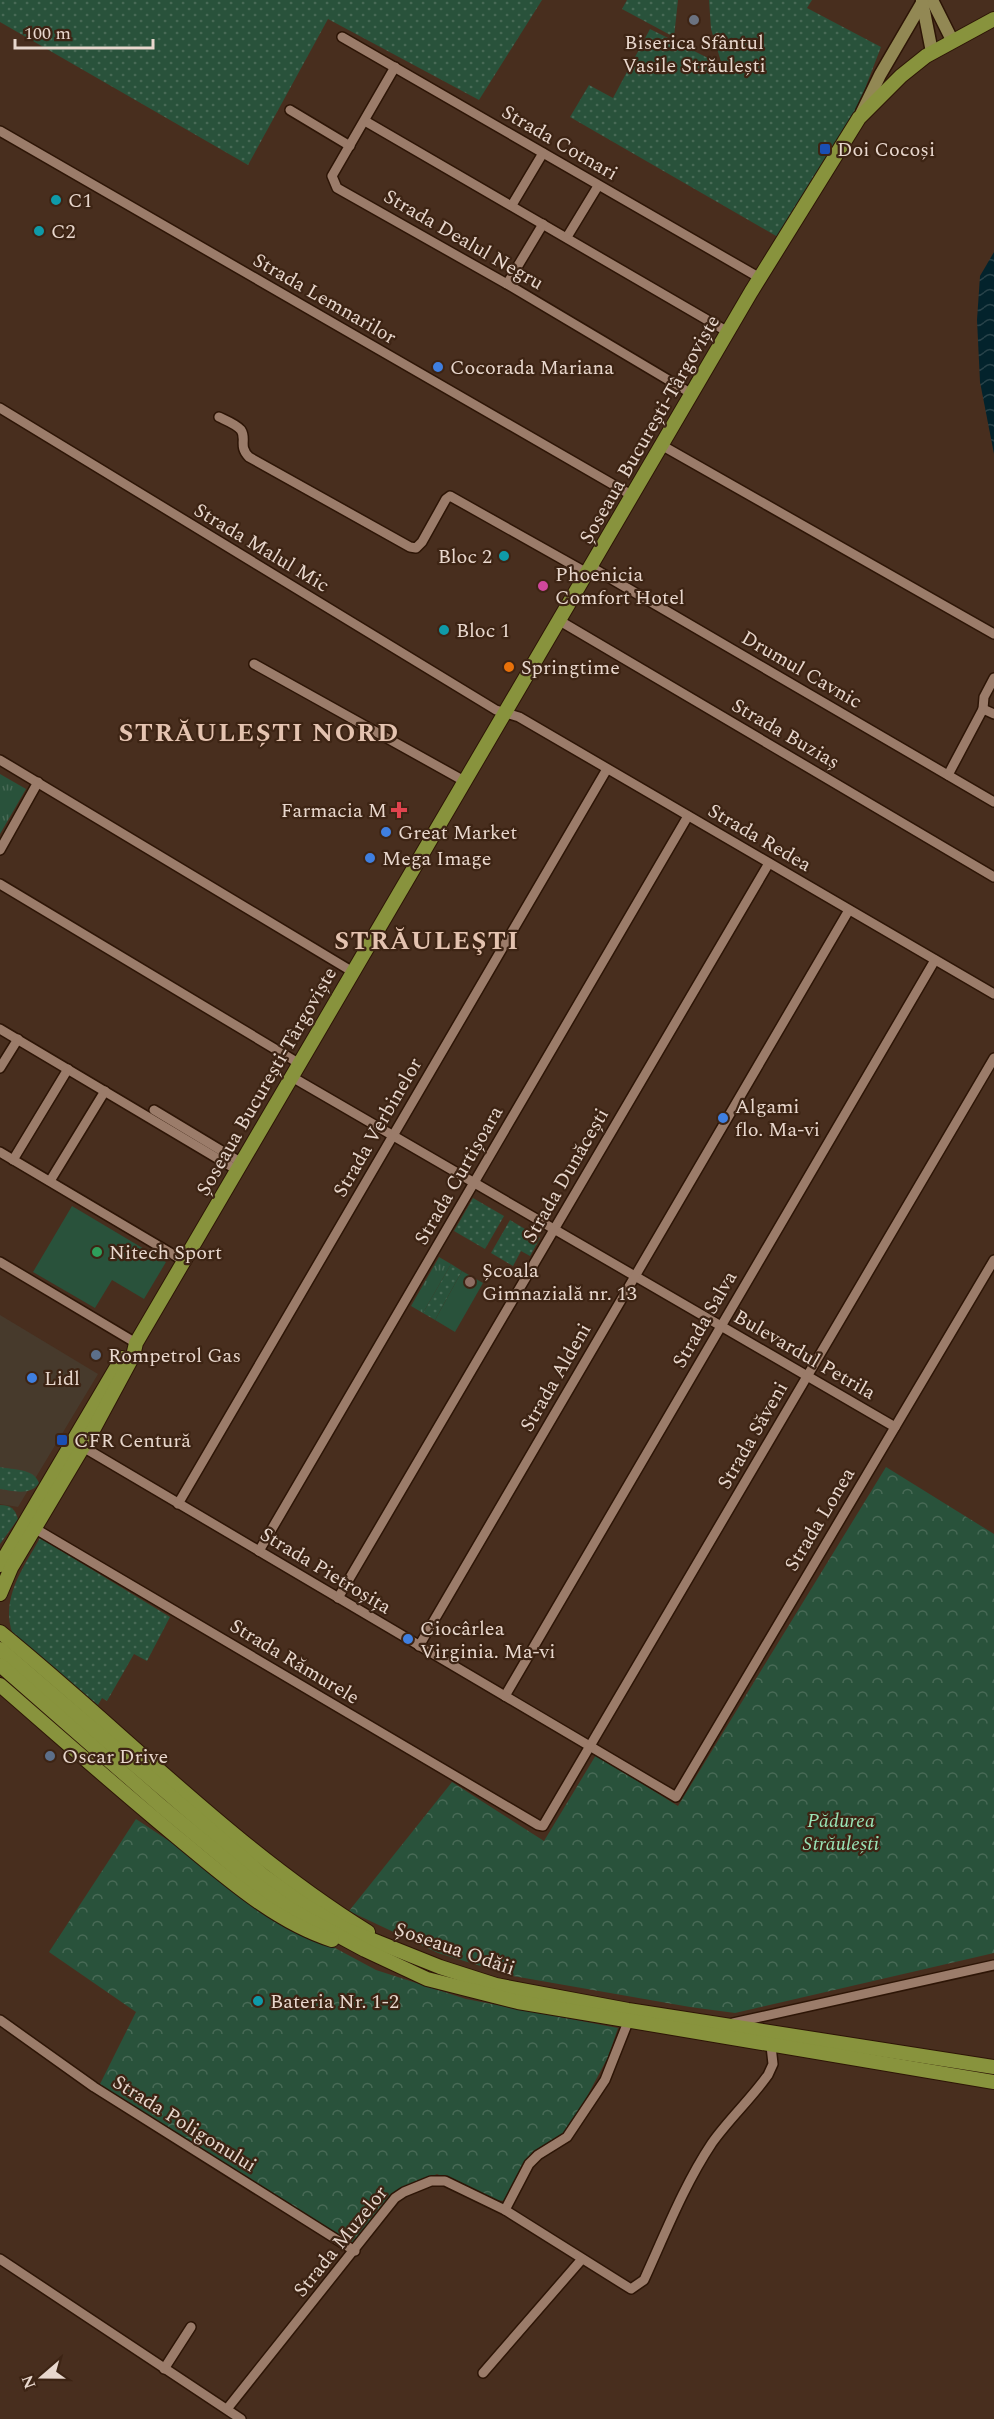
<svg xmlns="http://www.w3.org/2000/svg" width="994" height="2419" viewBox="0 0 994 2419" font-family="Spectral,serif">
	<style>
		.commercial { fill: #473a2c }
		.grass { fill: url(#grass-dots) }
		.forest { fill: url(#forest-crowns) }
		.park { fill: url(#park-tufts) }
		.garden { fill: #29523b }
		.water { fill: url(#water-waves) }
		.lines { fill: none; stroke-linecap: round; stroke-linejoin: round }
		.minor-casing { stroke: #2d1506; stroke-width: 12 }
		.secondary-casing { stroke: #2d1506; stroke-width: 15 }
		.primary-casing { stroke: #2d1506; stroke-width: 16 }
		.minor { stroke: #9b7c6a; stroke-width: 9 }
		.secondary { stroke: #928854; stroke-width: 12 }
		.primary { stroke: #88933d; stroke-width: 14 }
		.worship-dot { fill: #6b7280; stroke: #3d2414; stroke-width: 2 }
		.transit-dot { fill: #1a4fb4; stroke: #3d2414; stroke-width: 2 }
		.culture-dot { fill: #0f9aa8; stroke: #3d2414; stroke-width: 2 }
		.shop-dot { fill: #3f7fe0; stroke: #3d2414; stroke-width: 2 }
		.hotel-dot { fill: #d1479c; stroke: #3d2414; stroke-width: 2 }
		.food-dot { fill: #e8710a; stroke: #3d2414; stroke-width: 2 }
		.health-dot { fill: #e0444e; stroke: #3d2414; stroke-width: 2 }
		.leisure-dot { fill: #2e9e5b; stroke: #3d2414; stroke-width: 2 }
		.education-dot { fill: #8d6e63; stroke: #3d2414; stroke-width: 2 }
		.service-dot { fill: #5c6f8a; stroke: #3d2414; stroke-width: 2 }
		.labels { text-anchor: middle; stroke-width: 4.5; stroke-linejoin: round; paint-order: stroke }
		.poi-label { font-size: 20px; fill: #e8d7cd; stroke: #3d2414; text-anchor: start }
		.street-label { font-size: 20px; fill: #e8d7cd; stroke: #3d2414 }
		.park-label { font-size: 20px; font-style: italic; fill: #9ae4b7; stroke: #3d2414 }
		.district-label { font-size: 26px; font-weight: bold; letter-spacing: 1.5px; fill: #e4c3b0; stroke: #3d2414 }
	</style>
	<defs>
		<pattern id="grass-dots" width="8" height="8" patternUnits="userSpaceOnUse" patternTransform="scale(1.5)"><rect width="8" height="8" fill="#29523b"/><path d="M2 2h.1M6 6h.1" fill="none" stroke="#486a56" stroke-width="1.8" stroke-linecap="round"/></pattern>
		<pattern id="forest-crowns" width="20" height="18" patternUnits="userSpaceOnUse" patternTransform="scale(1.5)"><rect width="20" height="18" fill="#29523b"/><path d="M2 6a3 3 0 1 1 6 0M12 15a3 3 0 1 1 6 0" fill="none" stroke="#486a56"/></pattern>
		<pattern id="park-tufts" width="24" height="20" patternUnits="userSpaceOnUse" patternTransform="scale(1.5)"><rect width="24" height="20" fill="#29523b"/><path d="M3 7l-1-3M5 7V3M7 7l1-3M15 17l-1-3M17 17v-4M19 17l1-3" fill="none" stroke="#486a56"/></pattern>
		<pattern id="water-waves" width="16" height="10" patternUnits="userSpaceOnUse" patternTransform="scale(1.5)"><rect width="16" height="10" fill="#03232c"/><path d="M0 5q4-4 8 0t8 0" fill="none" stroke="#284249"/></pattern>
	</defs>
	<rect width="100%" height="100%" fill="#482e1e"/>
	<polygon class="commercial" points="0,1315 98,1374 18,1507 0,1504"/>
	<g class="grass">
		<polygon points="0,0 542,0 479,100 328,19 248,165 0,22"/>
		<polygon points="627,0 678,0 674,37 622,9"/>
		<polygon points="709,0 812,0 807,8 881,47 846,138 783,240 570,117 589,85 613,98 650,29 722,65 711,29"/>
		<polygon points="473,1198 504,1216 485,1249 454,1231"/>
		<polygon points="510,1220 540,1238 530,1256 521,1251 513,1266 491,1253"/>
		<polygon points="451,1264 462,1271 435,1320 423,1313"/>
		<path d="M0,1467C13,1470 34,1468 39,1483C31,1496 13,1491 0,1489Z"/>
		<path d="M0,1505C11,1505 15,1509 18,1519L0,1544Z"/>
		<path d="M40,1538L170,1617L147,1661L134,1654L107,1701L102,1698L98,1705L13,1635C0,1599 22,1570 40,1538Z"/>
	</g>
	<g class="forest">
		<polygon points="886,1467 994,1534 994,1953 735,2013 690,2007 513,1976 438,1953 349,1911 452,1782 544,1841 596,1755 678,1806"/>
		<polygon points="136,1819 309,1934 376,1970 466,1999 618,2028 608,2057 573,2123 558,2139 533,2151 504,2201 497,2200 437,2174 392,2194 350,2248 99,2086 136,2012 49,1952"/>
	</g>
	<g class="park">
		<polygon points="0,774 26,789 0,834"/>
		<polygon points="439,1257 451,1264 423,1313 411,1306"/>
	</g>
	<g class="garden">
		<polygon points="72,1206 166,1262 144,1299 112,1280 95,1308 33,1272"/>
		<polygon points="462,1271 483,1283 455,1332 435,1320"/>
	</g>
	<polygon class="water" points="994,252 994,454 980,382 977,320 980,276"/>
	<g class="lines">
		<g class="minor-casing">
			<g id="minor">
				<polyline points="342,37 760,278"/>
				<polyline points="395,67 332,176 337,188 507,284 692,394"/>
				<polyline points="290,110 350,146"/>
				<polyline points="365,121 728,332"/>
				<polyline points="0,131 633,496"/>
				<polyline points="512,205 543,153"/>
				<polyline points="567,237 598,186"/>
				<polyline points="507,284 543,224"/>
				<polyline points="0,408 496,710 519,717 994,994"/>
				<path d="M219,417C225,420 236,424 241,430C247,439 238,446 249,457L410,547L416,548L422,542L446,499L450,496L587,573"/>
				<polyline points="663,446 994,634"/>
				<polyline points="591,567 994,802"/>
				<polyline points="560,621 994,877"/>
				<polyline points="254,664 466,782"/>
				<polyline points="983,709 994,714"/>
				<polyline points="0,760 353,972"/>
				<polyline points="948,775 983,709 984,697 994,678"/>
				<polyline points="0,850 38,782"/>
				<polyline points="0,884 300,1064"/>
				<polyline points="0,1029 237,1170"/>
				<polyline points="0,1068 18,1039"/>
				<polyline points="292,1077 895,1427"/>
				<polyline points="154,1110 242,1163"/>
				<polyline points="0,1152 184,1261"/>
				<polyline points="13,1160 68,1069"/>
				<polyline points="50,1181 105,1091"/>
				<polyline points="0,1262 136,1343"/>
				<polyline points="83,1447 676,1797 994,1260"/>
				<polyline points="178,1504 607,769"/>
				<polyline points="34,1528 538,1825 543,1826 994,1058"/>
				<polyline points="259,1551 688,816"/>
				<polyline points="338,1598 769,863"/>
				<polyline points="419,1646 849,910"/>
				<polyline points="505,1696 935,960"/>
				<polyline points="0,2020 94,2087 355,2251"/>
				<polyline points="733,2023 994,1965"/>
				<polyline points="505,2210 529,2164 538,2155 567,2137 605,2080 628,2022"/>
				<polyline points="0,2259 241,2419"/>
				<polyline points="164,2369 191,2327"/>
				<polyline points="483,2373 582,2259"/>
				<path d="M227,2409L395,2198L404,2192L431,2181H445L505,2210L631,2289L644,2280C665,2234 684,2185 712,2143C729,2119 751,2099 768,2075L773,2064L771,2046"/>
			</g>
		</g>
		<g class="secondary-casing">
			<g id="secondary">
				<polyline points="932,0 952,40"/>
				<polyline points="922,1 932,52"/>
				<polyline points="862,112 880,75 922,3"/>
			</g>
		</g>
		<g class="primary-casing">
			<g id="primary">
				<polyline points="0,1565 122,1358"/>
				<polyline points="0,1594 11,1568 92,1432 133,1356 136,1343 184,1261 751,292 859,118 901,76 926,56 994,19"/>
				<path d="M0,1632C123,1732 233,1848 368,1932"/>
				<polyline points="0,1649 264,1876 304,1905 345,1929 440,1967 496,1985 628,2010 994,2067"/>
				<polyline points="0,1665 161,1806 250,1880 291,1910 365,1950 427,1979 518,2002 994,2082"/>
				<path d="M0,1685C61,1738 122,1792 184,1843C229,1880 276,1922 332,1940"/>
			</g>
		</g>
		<use href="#minor" class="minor"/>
		<use href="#secondary" class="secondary"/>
		<use href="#primary" class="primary"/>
	</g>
	<circle class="worship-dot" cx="694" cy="20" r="6"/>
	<g class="transit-dot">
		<rect x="819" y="143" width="12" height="12" rx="3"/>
		<rect x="56" y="1434" width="12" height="12" rx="3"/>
	</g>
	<g class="culture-dot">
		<circle cx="56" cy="200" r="6"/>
		<circle cx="39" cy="231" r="6"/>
		<circle cx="504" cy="556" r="6"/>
		<circle cx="444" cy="630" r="6"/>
		<circle cx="258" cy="2001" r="6"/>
	</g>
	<g class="shop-dot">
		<circle cx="438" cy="367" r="6"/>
		<circle cx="386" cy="832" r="6"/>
		<circle cx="370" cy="858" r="6"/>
		<circle cx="723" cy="1118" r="6"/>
		<circle cx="32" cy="1378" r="6"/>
		<circle cx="408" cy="1639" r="6"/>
	</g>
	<circle class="hotel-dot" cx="543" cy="586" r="6"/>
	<circle class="food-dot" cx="509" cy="667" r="6"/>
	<path class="health-dot" d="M396 801h6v6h6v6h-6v6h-6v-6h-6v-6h6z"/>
	<circle class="leisure-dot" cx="97" cy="1252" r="6"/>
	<circle class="education-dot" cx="470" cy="1282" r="6"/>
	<g class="service-dot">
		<circle cx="96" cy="1355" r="6"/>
		<circle cx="50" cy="1756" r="6"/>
	</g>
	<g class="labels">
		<g class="poi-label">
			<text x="694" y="49" text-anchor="middle">Biserica Sfântul<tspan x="694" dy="23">Vasile Străulești</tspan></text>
			<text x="837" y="156">Doi Cocoși</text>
			<text x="68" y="207">C1</text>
			<text x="51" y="238">C2</text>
			<text x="450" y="374">Cocorada Mariana</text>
			<text x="492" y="563" text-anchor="end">Bloc 2</text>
			<text x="555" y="581">Phoenicia<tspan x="555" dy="23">Comfort Hotel</tspan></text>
			<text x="456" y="637">Bloc 1</text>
			<text x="521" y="674">Springtime</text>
			<text x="387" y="817" text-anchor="end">Farmacia M</text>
			<text x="398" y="839">Great Market</text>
			<text x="382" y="865">Mega Image</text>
			<text x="735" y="1113">Algami<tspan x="735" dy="23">flo. Ma-vi</tspan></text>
			<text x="109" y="1259">Nitech Sport</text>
			<text x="482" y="1277">Școala<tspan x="482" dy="23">Gimnazială nr. 13</tspan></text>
			<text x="108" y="1362">Rompetrol Gas</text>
			<text x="44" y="1385">Lidl</text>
			<text x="74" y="1447">CFR Centură</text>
			<text x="420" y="1635">Ciocârlea<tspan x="420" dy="23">Virginia. Ma-vi</tspan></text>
			<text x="62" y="1763">Oscar Drive</text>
			<text x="270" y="2008">Bateria Nr. 1-2</text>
		</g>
		<g class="street-label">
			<text transform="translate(560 142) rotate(30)" y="7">Strada Cotnari</text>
			<text transform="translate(464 239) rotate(30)" y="7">Strada Dealul Negru</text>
			<text transform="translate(325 298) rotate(30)" y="7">Strada Lemnarilor</text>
			<text transform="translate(649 429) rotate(-60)" y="7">Șoseaua București-Târgoviște</text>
			<text transform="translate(262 547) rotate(31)" y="7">Strada Malul Mic</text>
			<text transform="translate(802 669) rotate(30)" y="7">Drumul Cavnic</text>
			<text transform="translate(786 733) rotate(30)" y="7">Strada Buziaș</text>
			<text transform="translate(760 837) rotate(30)" y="7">Strada Redea</text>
			<text transform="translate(266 1081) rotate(-60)" y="7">Șoseaua București-Târgoviște</text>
			<text transform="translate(377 1127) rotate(-60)" y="7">Strada Verbinelor</text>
			<text transform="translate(458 1175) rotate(-60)" y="7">Strada Curtișoara</text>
			<text transform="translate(565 1175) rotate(-60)" y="7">Strada Dunăcești</text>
			<text transform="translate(704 1319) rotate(-60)" y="7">Strada Salva</text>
			<text transform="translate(805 1354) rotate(30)" y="7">Bulevardul Petrila</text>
			<text transform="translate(555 1377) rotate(-60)" y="7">Strada Aldeni</text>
			<text transform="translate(752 1435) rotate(-60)" y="7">Strada Săveni</text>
			<text transform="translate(819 1519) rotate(-59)" y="7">Strada Lonea</text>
			<text transform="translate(326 1570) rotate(31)" y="7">Strada Pietroșița</text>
			<text transform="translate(295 1661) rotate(31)" y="7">Strada Rămurele</text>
			<text transform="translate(455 1948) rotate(19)" y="7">Șoseaua Odăii</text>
			<text transform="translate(185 2123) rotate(32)" y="7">Strada Poligonului</text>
			<text transform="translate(340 2241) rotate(-51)" y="7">Strada Muzelor</text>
		</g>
		<g class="park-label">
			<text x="841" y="1827">Pădurea<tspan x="841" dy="23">Străulești</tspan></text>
		</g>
		<g class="district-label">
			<text x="259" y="741">STRĂULEȘTI NORD</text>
			<text x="427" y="949">STRĂULEŞTI</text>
		</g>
	</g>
	<g transform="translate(42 2377) rotate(250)" stroke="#3d2414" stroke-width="4.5" paint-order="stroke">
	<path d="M0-4.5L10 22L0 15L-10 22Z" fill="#e8d7cd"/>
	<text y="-9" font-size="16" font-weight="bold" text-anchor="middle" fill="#e8d7cd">N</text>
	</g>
	<path d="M15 39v9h138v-9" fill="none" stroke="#e8d7cd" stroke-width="3"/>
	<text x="24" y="39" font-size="18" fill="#e8d7cd" stroke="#3d2414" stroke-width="4.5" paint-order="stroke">100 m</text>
</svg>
